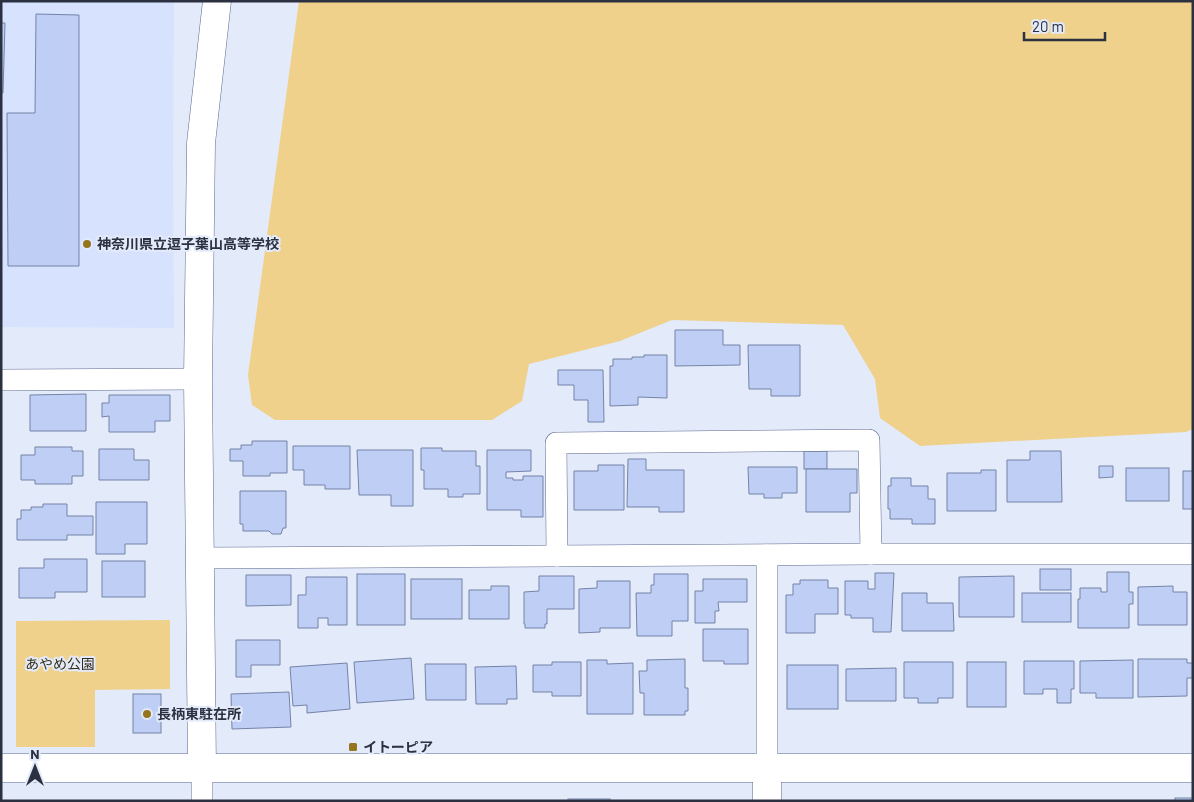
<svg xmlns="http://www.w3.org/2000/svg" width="1194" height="802" viewBox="0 0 1194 802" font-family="Barlow,'Noto Sans JP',sans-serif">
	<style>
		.built { fill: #d7e2fe }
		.green { fill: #efd18b }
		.building { fill: #becef5; stroke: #7583a7 }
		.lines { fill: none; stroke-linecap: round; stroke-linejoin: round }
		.street-casing { stroke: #5c698c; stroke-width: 22 }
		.secondary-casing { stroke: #5c698c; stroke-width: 29 }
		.street { stroke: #fff; stroke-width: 21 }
		.secondary { stroke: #fff; stroke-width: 28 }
		.poi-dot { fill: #95751d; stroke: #e3eafa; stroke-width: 2 }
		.labels { text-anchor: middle; stroke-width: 4; stroke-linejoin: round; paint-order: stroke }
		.poi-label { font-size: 14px; font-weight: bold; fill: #2b3140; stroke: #e3eafa; text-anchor: start }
		.park-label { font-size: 14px; fill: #362e1a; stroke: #e3eafa }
	</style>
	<rect width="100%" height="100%" fill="#e3eafa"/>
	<polygon class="built" points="1,1 174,1 173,162 174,328 1,327"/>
	<g class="green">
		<polygon points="299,1 1193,1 1193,429 1186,432 920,446 880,418 875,379 843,325 672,320 620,341 529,364 522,401 492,420 275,420 252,405 248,375"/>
		<polygon points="170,620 170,689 95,690 95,747 16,747 16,621"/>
	</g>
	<g class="building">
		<polygon points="36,14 79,15 79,266 8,266 7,113 35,113"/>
		<polygon points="1,23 5,23 3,93 1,93"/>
		<polygon points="675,330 723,330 723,345 740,345 740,365 675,366"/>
		<polygon points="748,345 800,345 800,396 771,396 771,389 749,389"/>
		<polygon points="644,355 667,355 667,398 638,397 638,405 610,406 610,366 613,366 613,359 632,359 632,357 644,357"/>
		<polygon points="558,370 603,370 604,422 588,422 588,400 574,400 574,385 558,385"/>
		<polygon points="86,394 86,431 30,431 30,395"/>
		<polygon points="109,395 170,395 170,421 155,421 155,432 109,432 109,416 102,417 102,403 109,403"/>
		<polygon points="252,441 287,441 287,473 270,473 270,476 243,476 243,461 230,461 230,449 241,449 241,445 252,445"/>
		<polygon points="293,446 350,446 350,489 325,489 325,485 304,485 304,470 293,470"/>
		<polygon points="35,447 72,447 72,451 83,451 83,476 72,476 72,484 35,484 35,480 21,480 21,455 35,455"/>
		<polygon points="421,448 442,448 442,451 476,451 476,466 480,466 480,494 463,494 463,497 448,497 448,489 424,489 424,470 421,470"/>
		<polygon points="99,449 134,449 134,460 149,460 149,480 99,480"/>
		<polygon points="357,450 413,450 413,506 391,506 391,495 359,495"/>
		<polygon points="487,450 531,450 531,471 506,472 506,478 513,478 513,480 523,480 523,476 543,476 543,517 521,517 521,510 487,510"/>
		<rect x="804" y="451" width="23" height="18"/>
		<polygon points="1030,451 1061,451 1062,502 1007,502 1007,460 1030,460"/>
		<polygon points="628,459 646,459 646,470 684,470 684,512 659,512 659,507 627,507"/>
		<polygon points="598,465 624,465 624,510 574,510 574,471 598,471"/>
		<polygon points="1099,466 1113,466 1113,477 1099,478"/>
		<polygon points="748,467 797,467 797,493 782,493 782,498 764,498 764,494 749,494"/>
		<rect x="1126" y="468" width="43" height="33"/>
		<polygon points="806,469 857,469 857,493 850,493 850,512 806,512"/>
		<polygon points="981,470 996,470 996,511 947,511 947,473 981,473"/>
		<rect x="1183" y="471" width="10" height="38"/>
		<polygon points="891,478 911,478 911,486 928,486 928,499 935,499 935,524 912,524 912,519 890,519 890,509 888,509 888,486 891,486"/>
		<polygon points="240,491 286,491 286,528 283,528 281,534 272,534 269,531 243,531 243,524 240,524"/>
		<polygon points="96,502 147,502 147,544 125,544 125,554 96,554"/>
		<polygon points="43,504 67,504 67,516 93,516 93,535 67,535 67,540 17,540 17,519 21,519 21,510 31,510 31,507 43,507"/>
		<polygon points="44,559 87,559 87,592 55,592 55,598 19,598 19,568 44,568"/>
		<rect x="102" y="561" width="43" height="36"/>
		<rect x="1040" y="569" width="31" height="21"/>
		<polygon points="1107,572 1129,572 1129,592 1133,592 1133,604 1129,604 1129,628 1078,628 1078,599 1080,599 1080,588 1101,588 1101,592 1107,592"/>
		<polygon points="875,573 894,573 891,632 873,632 873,618 851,618 851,615 845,615 845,581 868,581 868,589 875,589"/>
		<rect x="357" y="574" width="48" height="51"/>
		<polygon points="654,574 688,574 688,621 672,621 672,636 637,636 636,593 651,593 651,585 654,585"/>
		<polygon points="246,575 291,575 291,605 246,606"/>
		<polygon points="539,576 574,576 574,609 547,609 547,624 545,624 545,628 525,628 525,624 524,624 524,592 539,591"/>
		<polygon points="1014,576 1014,617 959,617 959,577"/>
		<polygon points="306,577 347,577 347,625 328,625 328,618 318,618 318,628 298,628 298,595 306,595"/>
		<rect x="411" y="579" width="51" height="40"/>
		<polygon points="703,579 747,579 747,602 718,602 719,611 715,611 715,623 695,623 695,591 703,591"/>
		<polygon points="800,580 828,580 828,588 838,588 838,614 815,614 815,633 786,633 786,595 793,595 793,584 800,584"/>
		<polygon points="597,581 630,581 630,628 600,628 600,632 579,633 579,589 597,588"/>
		<polygon points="491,586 509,586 509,619 469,619 469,590 491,590"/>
		<polygon points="1173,586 1173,592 1187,592 1187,625 1138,625 1138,587"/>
		<polygon points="902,593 927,593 927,603 953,603 954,631 902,631"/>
		<rect x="1022" y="593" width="49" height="29"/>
		<polygon points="703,629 748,629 748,664 724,664 724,661 703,661"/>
		<polygon points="236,640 280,640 280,665 251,665 251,677 236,677"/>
		<polygon points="411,658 414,699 357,703 354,662"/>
		<polygon points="685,659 685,688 688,688 688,711 685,711 685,715 644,715 644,693 640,693 639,671 647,671 647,660"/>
		<polygon points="1138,659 1187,659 1187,663 1193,663 1193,678 1187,678 1187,696 1138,697"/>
		<polygon points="587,660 607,660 607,664 633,663 633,714 587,714"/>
		<polygon points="1133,660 1133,698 1096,698 1096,693 1080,693 1080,661"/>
		<polygon points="1024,661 1074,661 1074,689 1071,689 1071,703 1057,703 1057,689 1043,689 1043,694 1024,694"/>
		<polygon points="552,662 581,662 581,696 552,696 552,692 533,692 533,665 552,665"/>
		<polygon points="904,662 953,662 953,698 938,698 938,703 918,703 918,698 904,698"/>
		<rect x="967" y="662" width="39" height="45"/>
		<polygon points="347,663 350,709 307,713 307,705 293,706 290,667"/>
		<polygon points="425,664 466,664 466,700 426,700"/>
		<rect x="787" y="665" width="51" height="44"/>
		<polygon points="516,666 517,699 507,699 507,704 476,704 475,667"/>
		<polygon points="896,668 896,701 846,701 846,669"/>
		<polygon points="289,692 291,727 232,729 231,694"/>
		<rect x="133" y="694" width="28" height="39"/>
		<rect x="1175" y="798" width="18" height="3"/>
		<rect x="568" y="799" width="42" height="2"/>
	</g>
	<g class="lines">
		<g class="street-casing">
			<g id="street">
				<polyline points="1,380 198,379"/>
				<polyline points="767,555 767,769"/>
				<polyline points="557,556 556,443 869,440 871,554"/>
				<polyline points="200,558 871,554 1193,554"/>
				<polyline points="202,769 202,801"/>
			</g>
		</g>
		<g class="secondary-casing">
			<g id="secondary">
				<polyline points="1,768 1193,768"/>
				<polyline points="202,769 198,379 201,143 217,1"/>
				<polyline points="767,801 767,769"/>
			</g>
		</g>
		<use href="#street" class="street"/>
		<use href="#secondary" class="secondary"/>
	</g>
	<g class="poi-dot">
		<circle cx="87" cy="244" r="5"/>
		<circle cx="147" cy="714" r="5"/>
		<rect x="348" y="742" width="10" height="10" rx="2.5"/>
	</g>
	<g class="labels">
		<g class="poi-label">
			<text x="97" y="249">神奈川県立逗子葉山高等学校</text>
			<text x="157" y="719">長柄東駐在所</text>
			<text x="363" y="752">イトーピア</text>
		</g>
		<g class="park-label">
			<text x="60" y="669">あやめ公園</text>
		</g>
	</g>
	<rect width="1194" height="802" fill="none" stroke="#2b3140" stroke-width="5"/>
	<g transform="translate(35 767)" stroke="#e3eafa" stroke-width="4" paint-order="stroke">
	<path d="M0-4L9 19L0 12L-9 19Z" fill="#2b3140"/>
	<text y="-8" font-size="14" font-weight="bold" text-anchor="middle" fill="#2b3140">N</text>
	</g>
	<path d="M1024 32v8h81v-8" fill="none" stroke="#2b3140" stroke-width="2.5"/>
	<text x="1032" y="32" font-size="15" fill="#2b3140" stroke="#e3eafa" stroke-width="4" paint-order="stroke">20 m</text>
</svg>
